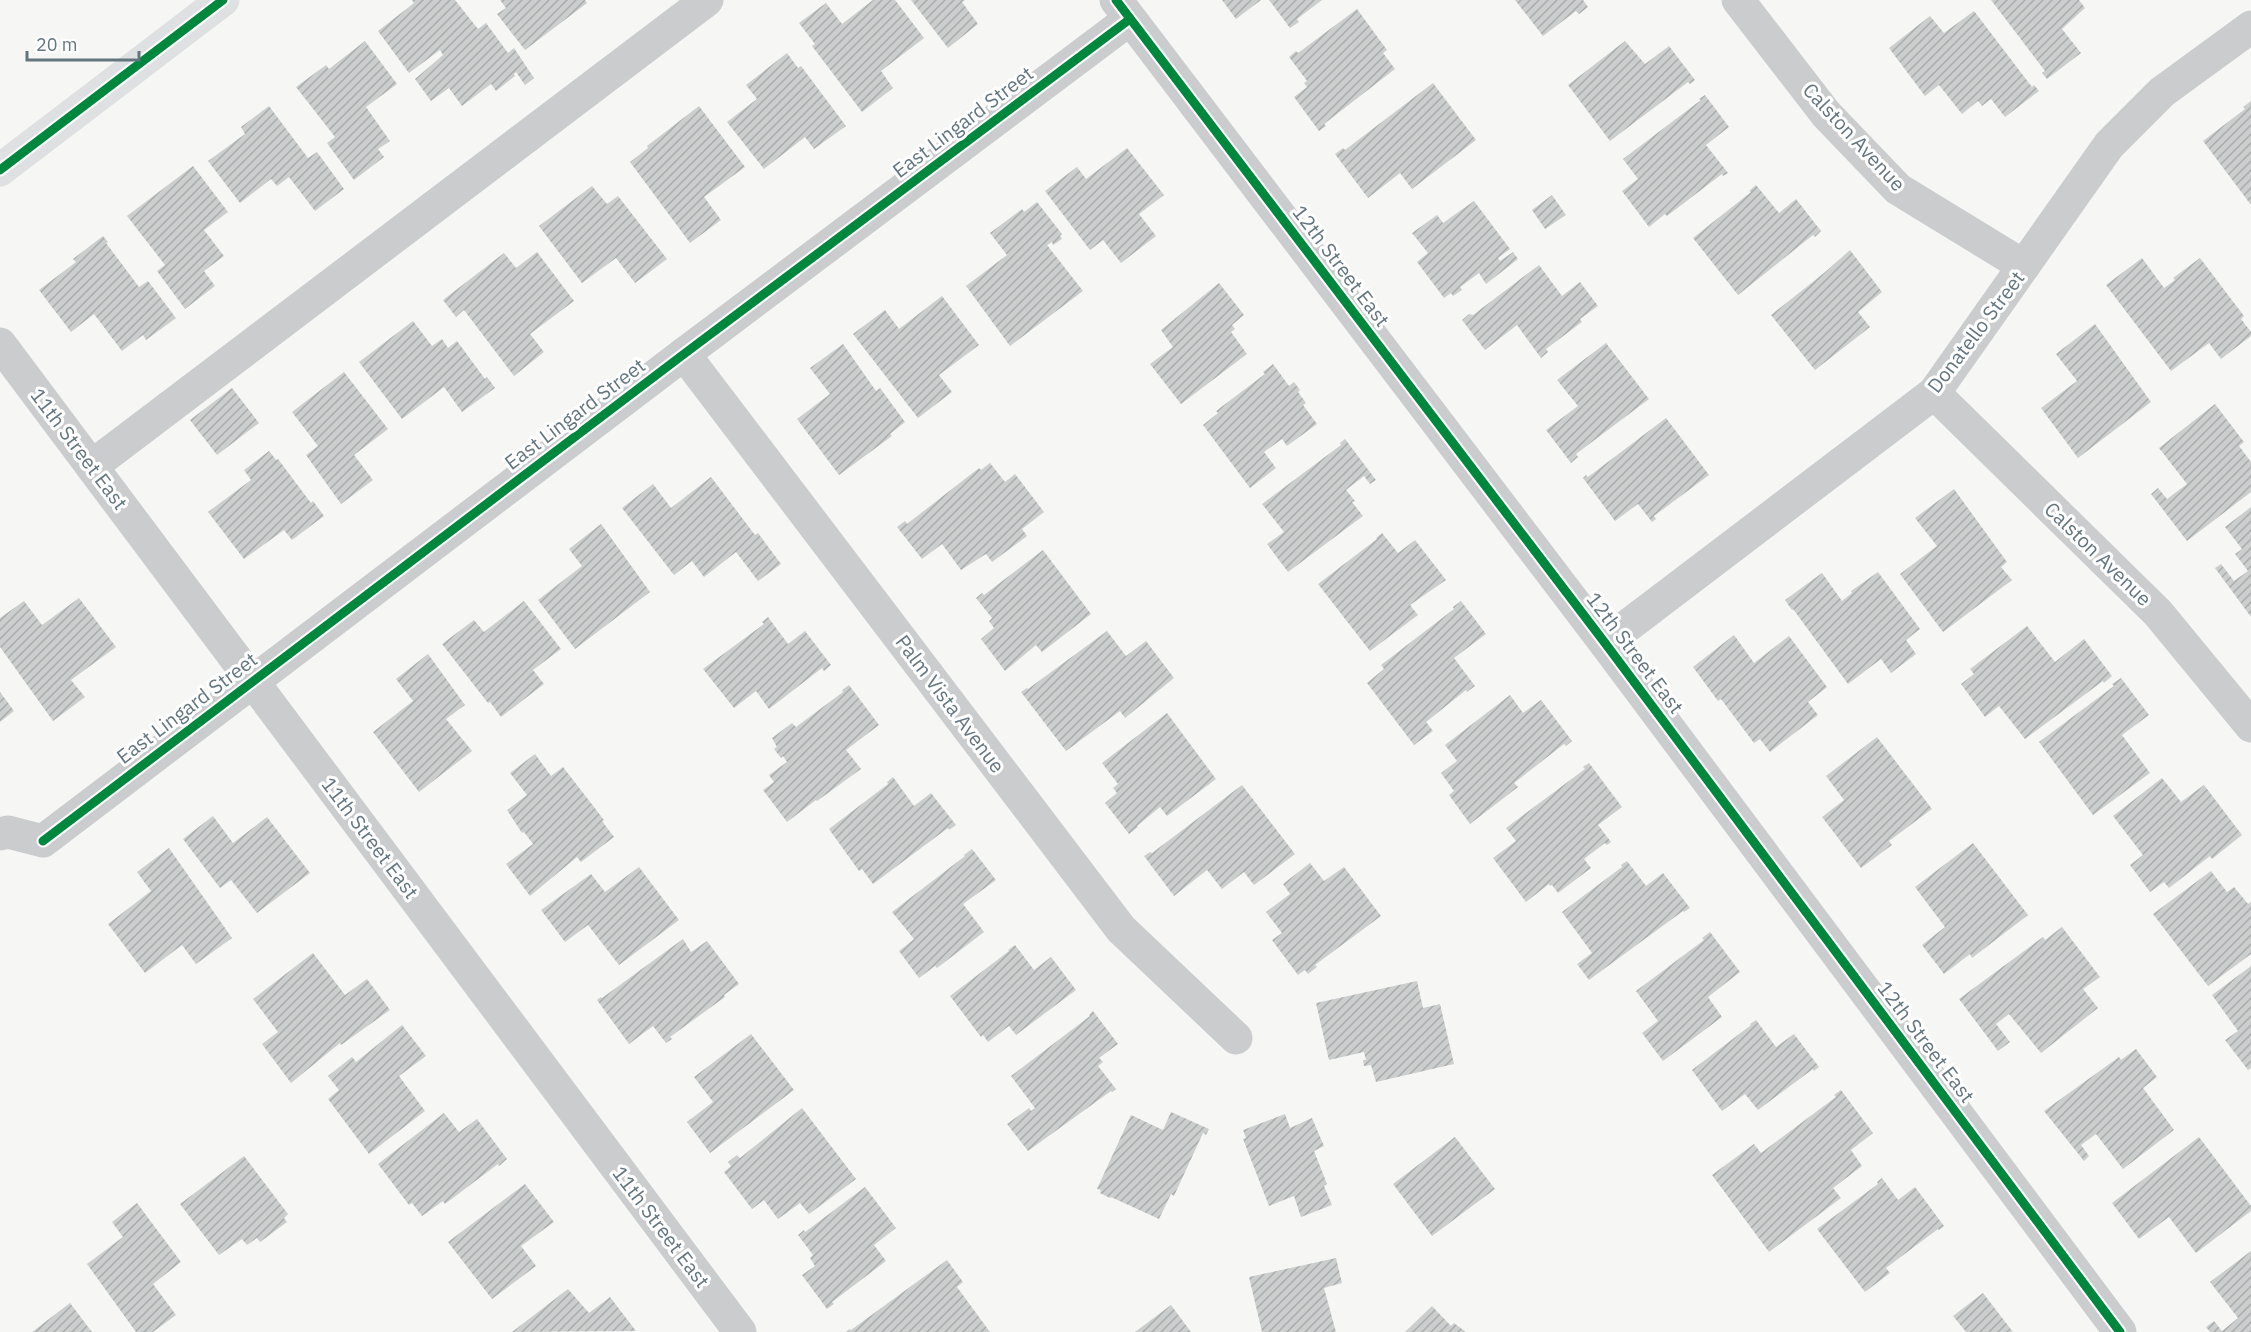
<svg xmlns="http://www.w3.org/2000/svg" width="2251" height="1332" viewBox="0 0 2251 1332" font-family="'IBM Plex Sans',sans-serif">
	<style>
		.building { fill: url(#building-hatch) }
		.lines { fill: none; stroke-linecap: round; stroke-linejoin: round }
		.minor { stroke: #cbcccd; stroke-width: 33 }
		.major { stroke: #dfe0e1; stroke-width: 33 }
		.cycleway-casing { stroke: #fff; stroke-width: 13 }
		.cycleway { stroke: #00873e; stroke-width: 9 }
		.labels { text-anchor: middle; stroke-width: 6; stroke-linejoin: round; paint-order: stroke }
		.street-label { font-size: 20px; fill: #63757f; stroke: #fff }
	</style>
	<defs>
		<pattern id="building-hatch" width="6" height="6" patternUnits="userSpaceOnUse" patternTransform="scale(1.5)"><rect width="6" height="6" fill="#cccece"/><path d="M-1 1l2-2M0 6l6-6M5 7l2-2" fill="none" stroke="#a9acac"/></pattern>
	</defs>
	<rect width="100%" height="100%" fill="#f6f6f5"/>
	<g class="building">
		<polygon points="412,0 455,0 478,29 486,23 508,53 514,48 534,78 525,85 516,72 514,74 515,76 496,91 491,84 462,106 449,88 431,101 415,79 443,55 440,50 409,73 378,31 414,3"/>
		<polygon points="500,0 585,0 587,3 525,50 497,14 506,8"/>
		<polygon points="873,0 895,0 924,38 881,71 893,88 862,112 812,46 815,44 799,23 826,3 842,24"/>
		<polygon points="911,0 965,0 962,2 978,24 948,48"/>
		<polygon points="1222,0 1261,0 1236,19"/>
		<polygon points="1269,0 1322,0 1297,19 1299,22 1290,28"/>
		<polygon points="1515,0 1583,0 1588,7 1579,14 1576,11 1543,36"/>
		<polygon points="1991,0 2079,0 2085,8 2062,29 2081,53 2047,79 2042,73 2045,71"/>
		<polygon points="1357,9 1387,50 1383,53 1395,69 1324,124 1326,126 1319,131 1294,97 1307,87 1304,83 1307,81 1289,57 1296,51 1298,53"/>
		<polygon points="1974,11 2032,87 2034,85 2039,91 2005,117 1991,99 1982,106 1978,101 1962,114 1939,85 1925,96 1889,48 1930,16 1944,33"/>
		<polygon points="365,41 397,84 366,107 390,141 378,149 384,157 354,180 327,143 335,137 296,87 326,65 329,69"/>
		<polygon points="1625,41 1645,64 1669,46 1695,80 1690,84 1688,82 1610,141 1568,85"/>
		<polygon points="787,53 798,68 801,66 846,126 814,149 805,137 764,169 727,122 757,99 746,85"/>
		<polygon points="1433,83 1476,140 1412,189 1400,173 1368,198 1335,154 1343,148 1345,150"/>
		<polygon points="1705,95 1729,127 1706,145 1728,173 1723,176 1722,174 1667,216 1665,214 1649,227 1622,191 1638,179 1623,159 1701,100 1699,99"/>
		<polygon points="2251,101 2251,205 2203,141 2245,109 2243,107"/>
		<polygon points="269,106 308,158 317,152 344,189 315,211 289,177 277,186 271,179 240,203 208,161 245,134 241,127"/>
		<polygon points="699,106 745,167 704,197 721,220 690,243 630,162 648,148 647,146"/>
		<polygon points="1127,148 1164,195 1139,214 1156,236 1121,263 1103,240 1090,250 1045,191 1077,167 1086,179"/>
		<polygon points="193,166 228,212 204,230 224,256 204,271 215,286 185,309 157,271 165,265 127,216"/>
		<polygon points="1756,185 1779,213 1796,199 1821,231 1815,237 1813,235 1738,295 1693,238 1751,192 1749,191"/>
		<polygon points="592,186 607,204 618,196 667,259 635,283 616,258 582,283 539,226"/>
		<polygon points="1552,195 1566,215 1545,229 1532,210"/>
		<polygon points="1474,201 1510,249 1498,258 1500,261 1513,252 1518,259 1486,284 1479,273 1460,287 1462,290 1453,296 1451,293 1444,298 1417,262 1428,253 1412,233 1437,215 1443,223"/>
		<polygon points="1037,202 1062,234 1060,236 1062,239 1053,245 1052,242 1047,245 1083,291 1010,346 966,286 1007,255 990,233 1022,209 1024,212"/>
		<polygon points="103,236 108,242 106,243 139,287 148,281 176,318 146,340 143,335 122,351 94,314 71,332 39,290 76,262 73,259"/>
		<polygon points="1850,250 1882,292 1858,312 1870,327 1815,370 1771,315 1824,273"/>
		<polygon points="537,252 574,301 530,334 544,352 514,376 464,310 456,317 443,300 504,253 516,268"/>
		<polygon points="2142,258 2164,288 2175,280 2173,278 2200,258 2244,316 2241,319 2251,332 2251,336 2221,359 2209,343 2171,371 2106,285"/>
		<polygon points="1539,265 1562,296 1580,282 1598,306 1580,319 1582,322 1546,349 1548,352 1541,358 1517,325 1485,350 1462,320 1469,314 1473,315"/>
		<polygon points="1219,283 1244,315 1232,325 1235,329 1231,332 1247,354 1181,404 1150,364 1173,347 1161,330"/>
		<polygon points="942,296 979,345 939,375 952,392 918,418 853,334 885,310 899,329"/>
		<polygon points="413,321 432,346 442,339 448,348 457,341 485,379 487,377 495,388 462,412 444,387 402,419 359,362"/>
		<polygon points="2095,324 2151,402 2078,458 2041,408 2077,381 2056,354"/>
		<polygon points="1606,343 1649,399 1576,454 1578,457 1571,463 1546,430 1578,406 1557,380"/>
		<polygon points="843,344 876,391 880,388 905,422 890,434 892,436 839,475 797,419 830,394 810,368"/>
		<polygon points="1273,364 1289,386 1294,382 1300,390 1298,392 1306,403 1303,405 1317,424 1287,446 1282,439 1264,452 1276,468 1250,488 1203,425 1218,413 1216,411 1265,374 1263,372"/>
		<polygon points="344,372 388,429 354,455 373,480 341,504 306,455 318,446 292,412"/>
		<polygon points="232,388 259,423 217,455 190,420"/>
		<polygon points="2215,404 2244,442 2239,446 2251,462 2251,492 2187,541 2151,494 2158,488 2167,499 2187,484 2159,448"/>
		<polygon points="1666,418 1709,475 1654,516 1656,519 1652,522 1638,504 1615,521 1583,478 1586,475 1588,477"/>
		<polygon points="1345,439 1376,480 1370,484 1364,476 1346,490 1355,501 1352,502 1363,516 1288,572 1267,544 1284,532 1262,504 1341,445 1340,443"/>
		<polygon points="269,451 276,460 278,459 311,503 313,501 324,516 292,540 284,530 244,559 208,512 251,480 244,470"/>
		<polygon points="990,463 1005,482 1015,474 1044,512 1022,529 1027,536 992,562 986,554 961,570 942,544 922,559 897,527 905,521 907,524 979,468 981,470"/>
		<polygon points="711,477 755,535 758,533 781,564 758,581 736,552 704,577 692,561 674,575 622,508 653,484 671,508"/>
		<polygon points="1954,489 2007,562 2001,567 2012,580 1943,632 1900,574 1937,546 1915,518"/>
		<polygon points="2251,507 2251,617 2215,568 2221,564 2234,581 2248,571 2235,554 2242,549 2225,527"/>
		<polygon points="601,524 650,592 575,649 538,600 582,566 569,549"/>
		<polygon points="1382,533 1398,553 1415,540 1446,580 1410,605 1418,615 1370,651 1318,584 1377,539 1376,538"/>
		<polygon points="1043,550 1091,614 1042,652 1036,645 1005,671 981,639 994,628 989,621 992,618 976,598 982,593 984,595"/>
		<polygon points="1878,572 1920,629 1906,640 1916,654 1891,673 1881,659 1848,684 1793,609 1792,610 1785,600 1822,573 1842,601 1852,593 1851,591"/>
		<polygon points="79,598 116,647 71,680 85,697 53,721 0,647 0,618 24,601 42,625"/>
		<polygon points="524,601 561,649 533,670 544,684 501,717 490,702 488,703 442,644 474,620 484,632"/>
		<polygon points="1461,601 1486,634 1454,658 1475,686 1467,692 1466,690 1426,722 1433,731 1414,745 1367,683 1384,669 1381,665 1454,609 1453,607"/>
		<polygon points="768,617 788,644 805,631 831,665 824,671 822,668 769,709 756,691 734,708 703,669 764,624 762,622"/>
		<polygon points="2027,626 2055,662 2084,639 2112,676 2104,683 2103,681 2025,739 1999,706 1985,717 1961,684 1974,674 1970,669"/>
		<polygon points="1107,631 1126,656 1146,641 1174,678 1125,718 1120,711 1066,751 1021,692 1027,688 1028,689"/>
		<polygon points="1734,635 1754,663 1789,636 1827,687 1808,702 1818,715 1770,752 1760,739 1754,743 1721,699 1718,701 1693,667"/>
		<polygon points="428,654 465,705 446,719 472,751 419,792 373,732 413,701 396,679"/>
		<polygon points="2121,678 2149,715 2122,735 2150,773 2093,815 2039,742 2114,686 2112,684"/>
		<polygon points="849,685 879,725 846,750 861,769 817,801 816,800 787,822 763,790 774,782 769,775 787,762 783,756 781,758 774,749 777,747 772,738 792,723 796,727 843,692 842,690"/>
		<polygon points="0,692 14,711 0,722"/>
		<polygon points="1510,695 1523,713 1541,700 1572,741 1566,746 1564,744 1514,783 1518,787 1470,824 1449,795 1454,791 1441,773 1457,761 1445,745"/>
		<polygon points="1167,713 1216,779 1167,816 1160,807 1137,826 1138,827 1129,834 1105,803 1117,793 1113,788 1118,784 1102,763"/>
		<polygon points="1877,737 1932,809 1889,841 1892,845 1861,868 1822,817 1844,800 1826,776"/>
		<polygon points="535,754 551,776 563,767 604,820 602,821 614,837 581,862 577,857 530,896 506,864 533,844 524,832 522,833 507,810 527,795 510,773"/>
		<polygon points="1589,763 1622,807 1598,825 1611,842 1607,845 1605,843 1584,859 1591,868 1558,893 1552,885 1550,886 1549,884 1526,902 1493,858 1516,841 1506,828 1585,769 1583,767"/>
		<polygon points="893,777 914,806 931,793 956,825 949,830 948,828 873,884 862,869 859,871 829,829 888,784 887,782"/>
		<polygon points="2162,778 2181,802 2204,785 2242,835 2212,859 2210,856 2169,888 2164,882 2150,892 2130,865 2143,855 2113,816"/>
		<polygon points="1242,785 1295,854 1254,885 1244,872 1222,889 1207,870 1174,896 1144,856 1150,852 1152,853"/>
		<polygon points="213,816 233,843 267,817 310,873 257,913 231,880 220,888 183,839"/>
		<polygon points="1973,843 2028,915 1972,958 1970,954 1944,974 1922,945 1945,927 1915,887"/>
		<polygon points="169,848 232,938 196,964 182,945 145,973 108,924 151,891 137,872"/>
		<polygon points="972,849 996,880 963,904 984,932 937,968 935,966 919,978 899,951 914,939 892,912 965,856 964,855"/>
		<polygon points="1627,861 1646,886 1663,873 1690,908 1684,912 1683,911 1589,980 1577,964 1592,953 1562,912 1622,867 1621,865"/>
		<polygon points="1310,863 1324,881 1344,867 1381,916 1315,965 1317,967 1308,974 1305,970 1298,975 1272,940 1282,933 1266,912 1290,894 1283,884"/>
		<polygon points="639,867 679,920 619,965 588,925 565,942 541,910 591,874 605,892"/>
		<polygon points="2211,871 2227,892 2234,887 2248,904 2251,902 2251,954 2208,986 2153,914"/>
		<polygon points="2062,927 2100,977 2083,989 2098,1008 2041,1053 2009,1014 1996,1024 2010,1042 1998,1051 1959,999 2043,937 2045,940"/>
		<polygon points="1710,932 1740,972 1708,997 1722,1017 1663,1061 1642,1033 1658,1021 1636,991 1704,940 1702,938"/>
		<polygon points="683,939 691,952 707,941 739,984 724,995 725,997 670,1037 672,1039 666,1043 653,1026 629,1044 597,1000 601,997 602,998"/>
		<polygon points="1015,945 1034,970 1051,957 1076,990 1016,1035 1009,1026 988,1042 983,1035 981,1037 950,996 1009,951 1008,950"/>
		<polygon points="313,953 345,995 367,979 390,1010 341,1045 340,1043 291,1083 262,1044 278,1032 253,999"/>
		<polygon points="2251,966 2251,1068 2248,1070 2225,1040 2238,1031 2212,995"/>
		<polygon points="1417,981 1423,1008 1440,1004 1454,1064 1376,1082 1371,1065 1364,1066 1363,1060 1366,1060 1364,1052 1329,1060 1316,1003"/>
		<polygon points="1093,1011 1118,1044 1099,1058 1103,1062 1098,1066 1116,1089 1112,1092 1111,1091 1028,1151 1007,1124 1029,1108 1031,1111 1035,1108 1011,1076 1090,1016 1089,1015"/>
		<polygon points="1756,1020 1776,1047 1794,1034 1819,1067 1814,1071 1813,1069 1758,1110 1745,1094 1722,1111 1692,1070 1751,1025 1750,1024"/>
		<polygon points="402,1025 426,1056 399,1076 425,1111 369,1154 328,1099 339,1090 328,1076 352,1057 356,1062"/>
		<polygon points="751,1034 794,1090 710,1153 687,1122 713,1102 694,1077"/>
		<polygon points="2136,1049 2157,1077 2143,1088 2174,1130 2123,1169 2096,1134 2081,1145 2089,1156 2084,1161 2044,1111 2119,1057 2121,1060"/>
		<polygon points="1841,1090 1873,1133 1851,1150 1862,1166 1833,1188 1841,1198 1769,1252 1712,1175 1754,1144 1761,1153 1836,1097 1834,1095"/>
		<polygon points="802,1108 856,1179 809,1214 800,1203 778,1219 764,1200 752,1209 724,1172 731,1166 728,1162 737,1155 740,1158"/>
		<polygon points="1171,1112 1209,1129 1206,1135 1203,1133 1174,1196 1171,1194 1159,1219 1111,1197 1110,1198 1100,1193 1101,1190 1097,1189 1131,1115 1163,1130"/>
		<polygon points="444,1113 459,1132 477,1119 507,1159 499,1166 498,1164 445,1204 443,1201 422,1216 412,1203 409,1205 378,1164"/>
		<polygon points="1285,1114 1290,1128 1312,1118 1324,1146 1314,1151 1327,1184 1324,1186 1332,1205 1301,1217 1294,1196 1269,1206 1243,1139 1246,1138 1243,1130"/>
		<polygon points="1455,1137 1495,1189 1432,1236 1393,1184"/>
		<polygon points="2199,1137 2251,1206 2251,1211 2196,1253 2169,1217 2139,1239 2112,1203"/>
		<polygon points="244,1156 288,1214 284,1218 287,1222 260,1242 257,1238 247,1245 242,1239 219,1255 180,1204"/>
		<polygon points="1882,1178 1898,1200 1915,1187 1944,1226 1939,1230 1938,1229 1886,1268 1890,1273 1865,1292 1817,1229 1878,1184 1877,1182"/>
		<polygon points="525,1184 554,1222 521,1246 536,1266 492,1299 448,1242"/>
		<polygon points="865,1187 896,1228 874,1245 886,1261 832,1302 834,1304 827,1309 802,1275 815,1266 810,1258 813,1255 798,1235 804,1230 805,1232"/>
		<polygon points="137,1203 181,1262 153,1284 176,1315 153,1332 136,1332 87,1264 123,1237 112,1222"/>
		<polygon points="2251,1251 2251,1332 2210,1332 2206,1327 2214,1321 2222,1331 2238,1318 2210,1282"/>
		<polygon points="1336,1258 1342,1283 1324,1288 1336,1332 1262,1332 1249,1277"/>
		<polygon points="947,1260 963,1282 957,1287 990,1332 846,1332 850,1329 851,1330"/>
		<polygon points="568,1289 589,1313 610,1297 636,1331 512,1332"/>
		<polygon points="1983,1293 2013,1332 1966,1332 1953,1316"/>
		<polygon points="70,1303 92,1332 32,1332"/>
		<polygon points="1171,1305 1191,1332 1135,1332"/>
		<polygon points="1432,1306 1451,1326 1454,1323 1466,1332 1405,1332"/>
	</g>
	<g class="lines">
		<g class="minor">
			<polyline points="1116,0 1605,643 2120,1332"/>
			<polyline points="1738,0 1826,114 1898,189 2024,266"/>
			<polyline points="0,344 740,1332"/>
			<polyline points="684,354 1121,929 1236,1038"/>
			<polyline points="1934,393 2158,613 2251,726"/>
			<polyline points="92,466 707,0"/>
			<polyline points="1605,643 1934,393 2109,145 2162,92 2251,27"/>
			<polyline points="0,834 8,832 43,841 684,354 1130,19"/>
		</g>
		<polyline class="major" points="0,170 223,0"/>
		<g class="cycleway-casing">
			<g id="cycleway">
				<polyline points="1116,0 1605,643 2120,1332"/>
				<polyline points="0,170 223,0"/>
				<polyline points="43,841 684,354 1130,19"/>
			</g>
		</g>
		<use href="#cycleway" class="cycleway"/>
	</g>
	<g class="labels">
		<g class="street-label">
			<text transform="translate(963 122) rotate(-37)" y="7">East Lingard Street</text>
			<text transform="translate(1854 137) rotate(47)" y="7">Calston Avenue</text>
			<text transform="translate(1341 266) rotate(53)" y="7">12th Street East</text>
			<text transform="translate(1976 332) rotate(-53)" y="7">Donatello Street</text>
			<text transform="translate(575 414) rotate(-37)" y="7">East Lingard Street</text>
			<text transform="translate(79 449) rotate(53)" y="7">11th Street East</text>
			<text transform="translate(2098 554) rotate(44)" y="7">Calston Avenue</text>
			<text transform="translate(1635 653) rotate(53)" y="7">12th Street East</text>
			<text transform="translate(950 704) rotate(53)" y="7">Palm Vista Avenue</text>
			<text transform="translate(187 708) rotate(-37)" y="7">East Lingard Street</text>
			<text transform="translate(370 838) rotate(53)" y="7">11th Street East</text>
			<text transform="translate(1926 1042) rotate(53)" y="7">12th Street East</text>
			<text transform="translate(661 1227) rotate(53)" y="7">11th Street East</text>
		</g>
	</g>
	<path d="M27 51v9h112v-9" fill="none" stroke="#63757f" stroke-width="3"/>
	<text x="36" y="51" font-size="18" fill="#63757f" stroke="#ffffff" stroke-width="4.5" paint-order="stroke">20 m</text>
</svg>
